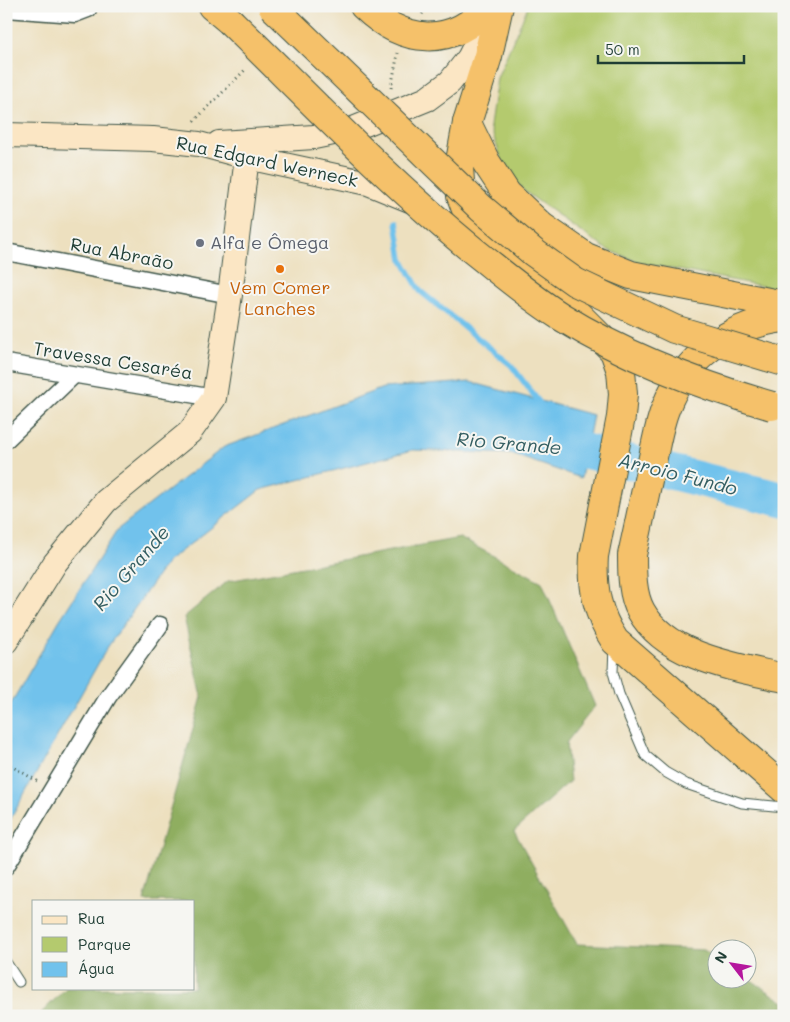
<svg xmlns="http://www.w3.org/2000/svg" width="790" height="1022" viewBox="0 0 790 1022" font-family="Mali,sans-serif">
	<style>
		.green { fill: #b4ca6e; stroke: #6a8451 }
		.forest { fill: #8fae61; stroke: #57764a }
		.water { fill: #71c2ec; stroke: #488090 }
		.lines { fill: none; stroke-linecap: round; stroke-linejoin: round }
		.stream { stroke: #71c2ec; stroke-width: 5.5 }
		.river { stroke: #71c2ec; stroke-width: 35 }
		.lane-casing { stroke: #3e5549; stroke-width: 11 }
		.street-casing { stroke: #3e5549; stroke-width: 19 }
		.secondary-casing { stroke: #3e5549; stroke-width: 26 }
		.highway-casing { stroke: #3e5549; stroke-width: 30 }
		.path { stroke: #3e5549; stroke-width: 3; stroke-dasharray: 1 4; stroke-linecap: butt }
		.lane { stroke: #fff; stroke-width: 9 }
		.street { stroke: #fff; stroke-width: 16 }
		.secondary { stroke: #fbe6c4; stroke-width: 24 }
		.highway { stroke: #f5c16b; stroke-width: 28 }
		.highway-bridge-casing { stroke: #3e5549; stroke-width: 30; stroke-linecap: butt }
		.highway-bridge { stroke: #f5c16b; stroke-width: 28 }
		.worship-dot { fill: #6b7280; stroke: #f6f6f2; stroke-width: 2 }
		.food-dot { fill: #e8710a; stroke: #f6f6f2; stroke-width: 2 }
		.labels { text-anchor: middle; stroke-width: 4; stroke-linejoin: round; paint-order: stroke }
		.street-label { font-size: 18px; fill: #1f3d34; stroke: #f6f6f2 }
		.worship-label { font-size: 18px; fill: #5b616d; stroke: #f6f6f2; text-anchor: start }
		.food-label { font-size: 18px; fill: #c56008; stroke: #f6f6f2 }
		.water-label { font-size: 19px; font-style: italic; fill: #345e62; stroke: #f6f6f2 }
	</style>
	<rect width="100%" height="100%" fill="#f6f6f2"/>
	<filter id="ink" filterUnits="userSpaceOnUse"><feTurbulence type="fractalNoise" baseFrequency=".02" numOctaves="2"/><feDisplacementMap in="SourceGraphic" scale="10" xChannelSelector="R" yChannelSelector="G"/><feConvolveMatrix kernelMatrix="1 2 1 2 8 2 1 2 1" color-interpolation-filters="sRGB"/></filter>
	<filter id="wash" filterUnits="userSpaceOnUse"><feTurbulence type="fractalNoise" baseFrequency=".0096" numOctaves="4" result="noise"/><feDisplacementMap in="SourceGraphic" scale="20" xChannelSelector="R" yChannelSelector="G"/><feGaussianBlur stdDeviation="1.12" result="paint"/><feColorMatrix in="noise" values="0 0 0 0 0 0 0 0 0 0 0 0 0 0 0 0 0 1.4 0 .05"/><feComposite in="paint" operator="in"/></filter>
	<g filter="url(#wash)">
		<rect width="100%" height="100%" fill="#ede0bf"/>
		<polygon class="green" points="528,6 784,6 784,290 641,263 606,249 524,191 505,169 490,126 497,78"/>
		<polygon class="forest" points="460,538 542,582 595,706 566,743 570,781 514,831 577,944 704,950 717,959 718,980 748,978 784,1002 784,1016 38,1016 66,988 194,988 194,901 144,901 202,697 184,617 228,581"/>
		<polygon class="water" points="470,382 593,415 581,478 511,454 413,450 260,490 167,562 107,648 6,827 6,712 59,621 118,529 224,447 383,388"/>
		<g class="lines">
			<polyline class="stream" points="396,222 402,259 420,291 511,365 542,406"/>
			<polyline class="river" points="540,445 573,448 784,500"/>
		</g>
	</g>
	<g filter="url(#ink)">
		<g class="lines">
			<g class="lane-casing">
				<g id="lane">
					<polyline points="614,646 613,672 619,694 645,755 665,772 686,784 742,803 784,807"/>
					<polyline points="6,962 19,982"/>
				</g>
			</g>
			<g class="street-casing">
				<g id="street">
					<polyline points="6,9 75,14 88,9 88,6"/>
					<polyline points="6,252 230,295"/>
					<polyline points="6,363 214,398"/>
					<polyline points="6,440 73,376"/>
					<polyline points="6,866 108,697 160,625"/>
				</g>
			</g>
			<g class="secondary-casing">
				<g id="secondary">
					<polyline points="6,135 153,139 199,144 247,157 368,183 412,201"/>
					<polyline points="219,143 314,137 353,129 427,99 450,82 469,58 491,14"/>
					<polyline points="6,641 55,563 106,501 190,432 214,398 230,295 247,157"/>
				</g>
			</g>
			<g class="highway-casing">
				<g id="highway">
					<polyline points="212,6 230,21"/>
					<path d="M364,6C403,44 451,49 489,6"/>
					<path d="M499,6L488,56L467,123L459,167L461,196L468,215L484,239L578,315L614,351L621,371L623,394L621,417L594,556C592,588 597,614 615,641L784,789"/>
					<polyline points="467,123 486,162 507,194 541,226 586,257 631,275 784,305"/>
					<path d="M784,318C731,324 685,357 666,407C659,424 656,444 652,462C645,493 639,524 632,555C632,573 632,595 641,611C667,658 737,667 784,678"/>
				</g>
			</g>
			<g class="path">
				<polyline points="422,14 428,6"/>
				<polyline points="391,88 398,53"/>
				<polyline points="194,121 246,69"/>
				<polyline points="6,763 37,781"/>
			</g>
			<use href="#lane" class="lane"/>
			<use href="#street" class="street"/>
			<use href="#secondary" class="secondary"/>
			<use href="#highway" class="highway"/>
			<g class="highway-bridge-casing">
				<g id="highway-bridge">
					<polyline points="272,6 481,208 533,252 575,282 674,329 784,362"/>
					<path d="M230,21C310,99 388,181 475,252C503,274 530,297 560,316C626,357 697,384 772,406"/>
				</g>
			</g>
			<use href="#highway-bridge" class="highway-bridge"/>
		</g>
	</g>
	<circle class="worship-dot" cx="200" cy="243" r="5"/>
	<circle class="food-dot" cx="280" cy="269" r="5"/>
	<g class="labels">
		<g class="street-label">
			<text transform="translate(267 162) rotate(12)" y="6">Rua Edgard Werneck</text>
			<text transform="translate(122 254) rotate(11)" y="6">Rua Abraão</text>
			<text transform="translate(113 361) rotate(9)" y="6">Travessa Cesaréa</text>
		</g>
		<g class="worship-label">
			<text x="210" y="249">Alfa e Ômega</text>
		</g>
		<g class="food-label">
			<text x="280" y="294">Vem Comer<tspan x="280" dy="21">Lanches</tspan></text>
		</g>
		<g class="water-label">
			<text transform="translate(509 443) rotate(5)" y="7">Rio Grande</text>
			<text transform="translate(678 474) rotate(14)" y="7">Arroio Fundo</text>
			<text transform="translate(131 568) rotate(-49)" y="7">Rio Grande</text>
		</g>
	</g>
	<rect width="790" height="1022" fill="none" stroke="#f6f6f2" stroke-width="25"/>
	<rect x="32" y="900" width="162" height="90" fill="#f6f6f2" stroke="#a0aca6"/>
	<rect x="42" y="916" width="25" height="8" fill="#fbe6c4" stroke="#a0aca6"/>
	<text x="78" y="924" font-size="15" fill="#1f3d34">Rua</text>
	<rect x="42" y="937" width="25" height="15" fill="#b4ca6e" stroke="#a0aca6"/>
	<text x="78" y="950" font-size="15" fill="#1f3d34">Parque</text>
	<rect x="42" y="962" width="25" height="15" fill="#71c2ec" stroke="#a0aca6"/>
	<text x="78" y="974" font-size="15" fill="#1f3d34">Água</text>
	<g transform="translate(732 964) rotate(301)"><circle r="24" fill="#f6f6f2" stroke="#a0aca6"/>
	<path d="M0-4L9 19L0 12L-9 19Z" fill="#b5179e"/>
	<text y="-8" font-size="14" font-weight="bold" text-anchor="middle" fill="#1f3d34">N</text>
	</g>
	<path d="M598 55v8h146v-8" fill="none" stroke="#1f3d34" stroke-width="2.5"/>
	<text x="605" y="55" font-size="15" fill="#1f3d34" stroke="#f6f6f2" stroke-width="4" paint-order="stroke">50 m</text>
</svg>
